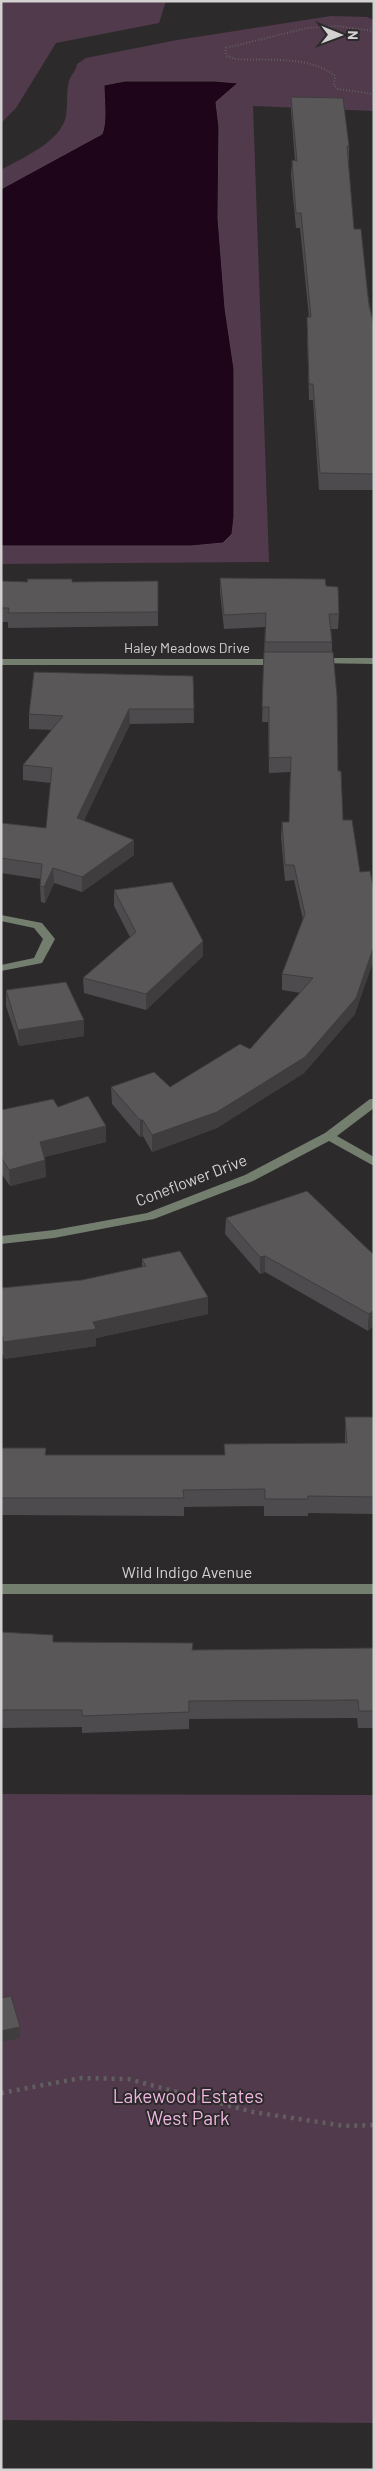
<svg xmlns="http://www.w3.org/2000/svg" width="375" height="2471" viewBox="0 0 375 2471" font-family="Barlow,sans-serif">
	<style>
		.green { fill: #513a4b }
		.water { fill: #1e0519; stroke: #544250 }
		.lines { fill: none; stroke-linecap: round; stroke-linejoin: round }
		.path-far1 { stroke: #615e60; stroke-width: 2; stroke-dasharray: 1 2; stroke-linecap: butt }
		.path { stroke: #615e60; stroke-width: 4.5; stroke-dasharray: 3 5; stroke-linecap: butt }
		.minor { fill: #737e6f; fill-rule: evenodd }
		.wall { fill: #4d4b4d }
		.shaded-wall { fill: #3f3d3e }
		.building { fill: #5a5759; stroke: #3f3d3e }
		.labels { text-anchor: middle; stroke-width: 4; stroke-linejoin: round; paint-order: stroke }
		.far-street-label { font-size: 14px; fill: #d3d1d2; stroke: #2d2a2c }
		.street-label { font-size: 16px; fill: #d3d1d2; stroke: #2d2a2c }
		.near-park-label { font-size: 19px; fill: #f0b6e1; stroke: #2d2a2c }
	</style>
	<rect width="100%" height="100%" fill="#2d2a2c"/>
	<g class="green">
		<polygon points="1,1 166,1 159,23 56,43 16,108 1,123"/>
		<path d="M331,16L367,17L374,20V111L253,106L269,562L1,564V170C23,157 60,143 66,116C68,105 66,91 69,81C71,74 76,72 77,64L86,58L177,40Z"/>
		<polygon points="1,1794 374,1795 374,2423 1,2420"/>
	</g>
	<path class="water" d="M125,81H215L238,83L216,102L219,127L218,218L225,308L234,369V517L232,534L223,543L191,546H1V189L102,134C107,123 104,98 104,85Z"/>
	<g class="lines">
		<path class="path-far1" d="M374,31L337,26L307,28L226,48L225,52L227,56L235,59C265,61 310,55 335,76L334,85L338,89L374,94"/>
		<polyline class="path" points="1,2093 81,2078 128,2079 253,2112 345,2126 374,2125"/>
		<g class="minor">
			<polygon points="316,658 374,658 374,664 313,663 311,661"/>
			<polygon points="1,659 281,659 286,662 281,665 1,665"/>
			<polygon points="1,915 42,923 55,939 42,963 1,971 1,965 34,958 43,939 34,928 1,921"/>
			<polygon points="370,1099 374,1099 374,1108 337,1136 374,1157 374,1166 329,1141 253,1181 154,1219 54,1238 1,1244 1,1236 54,1230 147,1213 245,1175 325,1133"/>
			<rect x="1" y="1584" width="373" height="10"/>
		</g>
	</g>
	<g class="wall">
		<polygon points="291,97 349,146 349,160 348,160 354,229 374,325 374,490 319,490 313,400 309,400 307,332 307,317 309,317 300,228 296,228 291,175 292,160 295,161 291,111"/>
		<polygon points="220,578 326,586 339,614 338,629 331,629 332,642 332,652 338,771 343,820 355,1014 304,1073 217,1128 152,1152 143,1136 140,1137 112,1104 111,1087 170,1087 250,1049 301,993 282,990 282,974 303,920 294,880 285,881 281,837 282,822 289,822 290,772 269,773 268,722 262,722 265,627 224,629 220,592"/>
		<polygon points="27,579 72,582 158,581 158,626 8,628 8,622 1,622 1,581 27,582"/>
		<polygon points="193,676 194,723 130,724 84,820 134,855 82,892 54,883 45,903 41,902 40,886 41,879 1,873 1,823 46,828 51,783 23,780 23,765 52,730 29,729 29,714"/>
		<polygon points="114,890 203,956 146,1010 84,993 83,978 130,937 114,906"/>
		<polygon points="6,990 84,1036 19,1046 6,1006"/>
		<polygon points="58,1107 106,1142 44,1157 46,1177 10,1186 1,1173 1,1110"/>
		<polygon points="226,1218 373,1254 368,1331 265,1272 260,1274 225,1234"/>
		<polygon points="142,1259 208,1297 208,1314 96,1338 96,1346 4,1359 3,1354 1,1354 1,1288 82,1280 142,1267"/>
		<polygon points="345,1417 374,1417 374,1514 308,1513 308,1516 264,1516 264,1506 184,1507 184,1516 1,1515 1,1448 46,1448 46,1455 224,1455 345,1443"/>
		<polygon points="1,1632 54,1642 193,1650 374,1648 374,1728 358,1728 357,1718 189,1719 189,1729 82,1733 82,1727 1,1728"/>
	</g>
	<g class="shaded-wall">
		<polygon points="129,709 130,724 78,833 77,818"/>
		<polygon points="134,840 134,855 82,892 82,877"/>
		<polygon points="53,868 54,883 45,903 44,887"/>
		<polygon points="203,941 203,956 146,1010 146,994"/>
		<polygon points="374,946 374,960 355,1014 304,1073 217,1128 152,1152 152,1135"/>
		<polygon points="84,1020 84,1036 19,1046 18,1030"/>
		<polygon points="140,1120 143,1120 143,1136 140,1137"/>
		<polygon points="106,1126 106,1142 40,1158 40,1142"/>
		<polygon points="45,1160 46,1177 10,1186 9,1170"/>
		<polygon points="265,1256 265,1272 260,1274 260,1257"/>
		<polygon points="208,1297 208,1314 96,1338 96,1346 4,1359 3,1342"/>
		<polygon points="374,1310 374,1326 368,1331 369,1314"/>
		<polygon points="20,2027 20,2038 1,2042 1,2031"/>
	</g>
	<g class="building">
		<polygon points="291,97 343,98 349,146 347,146 354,229 361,229 369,306 374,325 374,474 320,473 313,384 309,384 307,317 311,317 301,213 296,213 292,160 297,161"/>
		<polygon points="220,578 325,579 326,586 338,587 339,614 329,614 332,642 265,642 266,613 224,615"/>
		<polygon points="27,579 72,579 72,582 158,581 158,612 8,613 9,608 1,608 1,581 28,582"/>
		<polygon points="264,652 333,652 337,696 338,771 341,771 343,820 352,820 360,872 370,871 374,891 374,946 356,998 305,1057 217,1112 152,1135 143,1120 140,1120 111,1087 154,1072 170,1087 240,1044 250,1049 313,978 282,974 305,914 294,865 285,865 282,822 289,822 291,757 269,758 269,707 262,707"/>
		<polygon points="34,672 193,676 194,709 129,709 77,818 134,840 82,877 53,868 44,887 40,886 42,864 1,858 1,823 46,828 52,768 23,765 63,716 29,714"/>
		<polygon points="172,882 203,941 146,994 83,978 136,932 114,890"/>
		<polygon points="66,982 84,1020 18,1030 6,990"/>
		<polygon points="88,1096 106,1126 40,1142 45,1160 9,1170 1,1157 1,1110 53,1099 58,1107"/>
		<polygon points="307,1191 374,1255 374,1310 369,1314 265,1256 260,1257 226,1218"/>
		<polygon points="180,1251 208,1297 93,1322 96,1329 3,1342 3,1337 1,1337 1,1288 82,1280 146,1266 142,1259"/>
		<polygon points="345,1417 374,1417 374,1497 308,1496 308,1499 265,1499 265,1489 183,1490 184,1498 1,1498 1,1448 46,1448 45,1455 225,1455 224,1444 347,1443"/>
		<polygon points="1,1632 53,1635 53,1642 193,1643 192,1650 374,1648 374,1711 359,1711 358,1700 189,1701 189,1712 82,1716 82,1710 1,1710"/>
		<polygon points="11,1996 20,2027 1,2031 1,1998"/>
	</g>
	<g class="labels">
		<g class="far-street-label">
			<text x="187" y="653">Haley Meadows Drive</text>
		</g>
		<g class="street-label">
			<text transform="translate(191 1180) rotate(-21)" y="6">Coneflower Drive</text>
			<text x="187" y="1578">Wild Indigo Avenue</text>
		</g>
		<g class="near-park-label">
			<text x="188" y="2103">Lakewood Estates<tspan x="188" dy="22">West Park</tspan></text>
		</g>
	</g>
	<rect width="375" height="2471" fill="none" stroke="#d3d1d2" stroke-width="5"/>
	<g transform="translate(340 35) rotate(91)" stroke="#2d2a2c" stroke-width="4" paint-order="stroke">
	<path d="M0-4L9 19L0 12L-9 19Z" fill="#d3d1d2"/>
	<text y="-8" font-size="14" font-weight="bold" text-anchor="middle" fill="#d3d1d2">N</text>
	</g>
</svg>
